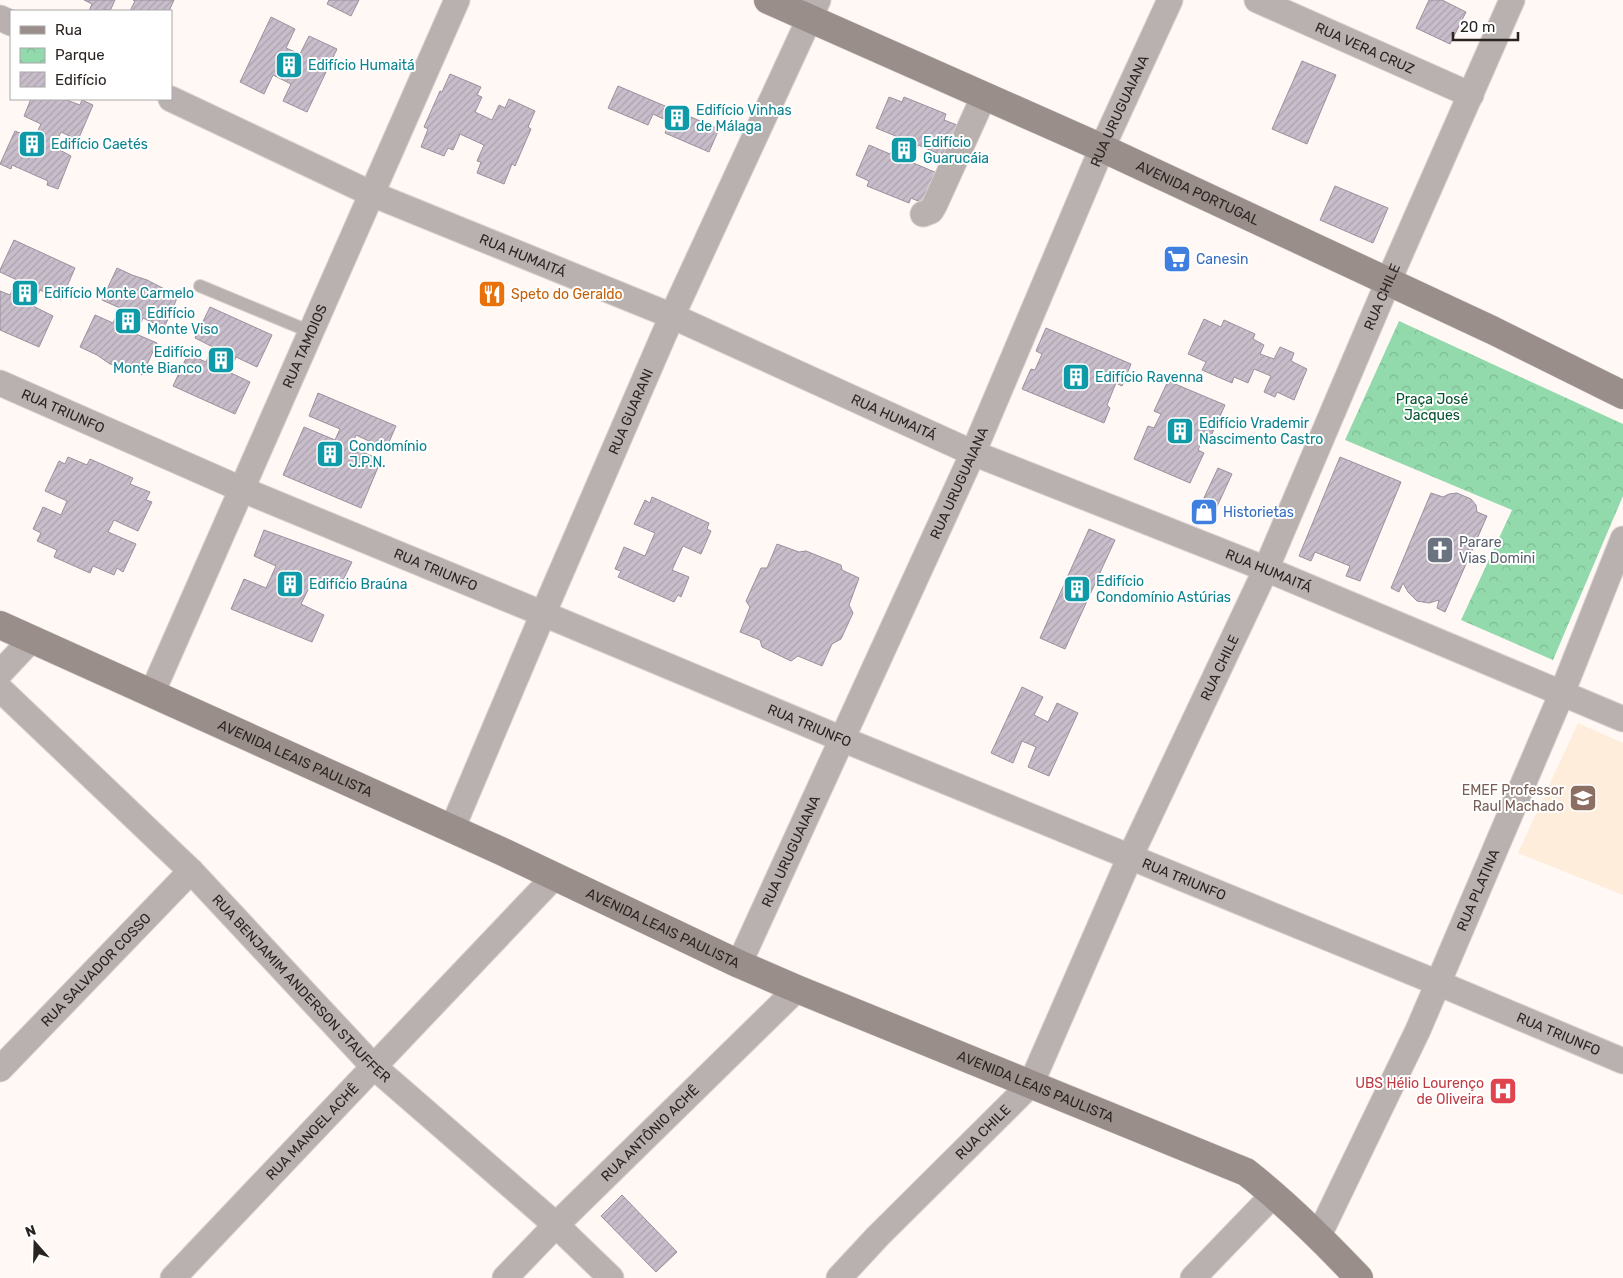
<svg xmlns="http://www.w3.org/2000/svg" width="1623" height="1278" viewBox="0 0 1623 1278" font-family="Rubik,sans-serif">
	<style>
		.education { fill: #fdedda }
		.park { fill: url(#park-crowns) }
		.building { fill: url(#building-hatch); stroke: #9b909d }
		.lines { fill: none; stroke-linecap: round; stroke-linejoin: round }
		.lane-casing { stroke: #d9d2cf; stroke-width: 14 }
		.street-casing { stroke: #d9d2cf; stroke-width: 27 }
		.secondary-casing { stroke: #d9d2cf; stroke-width: 29 }
		.lane { stroke: #b9b1af; stroke-width: 12 }
		.street { stroke: #b9b1af; stroke-width: 25 }
		.secondary { stroke: #9a8e8b; stroke-width: 28 }
		.labels { text-anchor: middle; stroke-width: 4; stroke-linejoin: round; paint-order: stroke }
		.street-label { font-size: 14px; fill: #2b2522; stroke: #fff }
		.culture-label { font-size: 14px; fill: #0d838f; stroke: #fff; text-anchor: start }
		.shop-label { font-size: 14px; fill: #366cbe; stroke: #fff; text-anchor: start }
		.food-label { font-size: 14px; fill: #c56008; stroke: #fff; text-anchor: start }
		.park-label { font-size: 14px; fill: #04522d; stroke: #fff }
		.worship-label { font-size: 14px; fill: #5b616d; stroke: #fff; text-anchor: start }
		.education-label { font-size: 14px; fill: #785e54; stroke: #fff; text-anchor: end }
		.health-label { font-size: 14px; fill: #be3a42; stroke: #fff; text-anchor: end }
	</style>
	<defs>
		<pattern id="park-crowns" width="20" height="18" patternUnits="userSpaceOnUse" patternTransform="scale(1.25)"><rect width="20" height="18" fill="#92daab"/><path d="M2 6a3 3 0 1 1 6 0M12 15a3 3 0 1 1 6 0" fill="none" stroke="#7ebb93"/></pattern>
		<pattern id="building-hatch" width="6" height="6" patternUnits="userSpaceOnUse" patternTransform="scale(1.25)"><rect width="6" height="6" fill="#c8bdca"/><path d="M-1 1l2-2M0 6l6-6M5 7l2-2" fill="none" stroke="#aca2ad"/></pattern>
	</defs>
	<rect width="100%" height="100%" fill="#fff8f5"/>
	<polygon class="education" points="1578,723 1623,743 1623,895 1518,853"/>
	<polygon class="park" points="1399,321 1623,424 1623,496 1553,660 1461,620 1512,510 1345,440"/>
	<g class="building">
		<polygon points="84,0 115,0 110,11 105,9 103,11 89,11 92,4"/>
		<polygon points="133,0 174,0 169,11 130,11 135,1"/>
		<polygon points="329,0 359,0 351,16 327,4"/>
		<polygon points="1429,0 1442,0 1466,12 1450,44 1416,28"/>
		<polygon points="271,17 295,29 286,48 300,54 309,36 337,49 307,112 283,101 291,84 273,75 264,94 240,82"/>
		<polygon points="1302,61 1336,75 1307,144 1272,129"/>
		<polygon points="450,74 481,87 477,95 482,97 475,112 492,120 499,105 505,108 509,99 535,111 528,127 531,129 515,166 512,164 504,184 477,173 481,162 477,161 484,145 460,134 453,150 448,148 444,156 421,147 428,129 424,127 440,91 442,92"/>
		<polygon points="618,86 719,129 709,152 665,133 670,122 653,114 648,125 608,108"/>
		<polygon points="889,97 902,102 904,97 946,114 944,120 957,125 944,156 918,145 911,162 937,173 925,204 911,198 909,203 867,186 869,181 856,175 869,145 890,154 898,137 876,128"/>
		<polygon points="31,99 64,99 80,105 82,100 93,105 78,140 61,132 54,147 71,156 58,189 47,185 48,181 12,165 11,169 0,164 15,131 34,139 41,124 24,116"/>
		<polygon points="1335,186 1388,208 1373,243 1320,220"/>
		<polygon points="14,240 75,268 61,300 40,290 33,306 53,316 39,347 0,330 0,291 10,295 17,280 0,272 0,270"/>
		<polygon points="117,268 132,275 147,280 178,296 164,328 143,318 136,334 157,343 142,375 124,367 110,364 97,355 80,347 95,315 113,323 120,308 102,300"/>
		<polygon points="210,307 272,335 257,367 236,357 229,372 250,382 235,414 173,386 188,354 206,362 213,347 195,338"/>
		<polygon points="1204,319 1221,327 1224,320 1255,334 1253,339 1264,345 1260,354 1274,359 1280,347 1294,353 1291,361 1307,369 1294,400 1277,392 1275,397 1264,392 1271,376 1254,369 1248,383 1234,377 1232,383 1202,370 1206,362 1188,354"/>
		<polygon points="1046,328 1131,364 1122,386 1116,383 1107,405 1110,408 1104,423 1022,389 1031,369 1035,370 1042,354 1036,351"/>
		<polygon points="1168,381 1225,405 1211,436 1205,433 1198,450 1204,453 1190,483 1134,459 1148,426 1154,428 1161,414 1154,411"/>
		<polygon points="318,393 396,426 386,449 356,435 351,447 381,460 361,508 283,475 304,427 335,440 340,429 309,416"/>
		<polygon points="68,457 87,465 90,459 133,478 130,484 150,492 146,500 152,502 138,531 114,520 108,532 136,544 123,572 117,568 114,575 93,566 90,573 54,557 57,550 37,541 41,533 33,529 43,507 61,515 67,501 45,491 59,461 65,464"/>
		<polygon points="1340,457 1401,482 1360,581 1346,576 1350,566 1315,552 1311,561 1299,556"/>
		<polygon points="1218,468 1232,474 1209,524 1195,517"/>
		<polygon points="1431,493 1443,497 1449,494 1457,493 1471,499 1476,505 1477,512 1487,516 1445,612 1437,608 1439,600 1429,603 1417,601 1408,592 1403,583 1399,592 1391,588"/>
		<polygon points="652,497 709,523 707,529 711,531 701,554 683,546 672,570 689,577 681,597 678,595 674,602 618,577 621,571 615,569 624,547 645,556 655,533 634,524 645,500 650,503"/>
		<polygon points="1089,529 1115,540 1065,649 1040,638"/>
		<polygon points="264,530 352,562 339,588 314,578 301,604 324,615 312,642 231,609 244,579 266,588 276,566 254,556"/>
		<polygon points="777,544 799,552 806,551 841,565 842,570 859,578 849,605 853,613 841,639 832,644 822,666 798,656 791,661 762,647 760,640 740,632 750,607 746,601 761,568 767,568"/>
		<polygon points="1022,687 1043,697 1034,715 1048,722 1057,703 1078,713 1049,776 1028,767 1036,747 1022,741 1013,763 991,753"/>
		<polygon points="622,1195 677,1252 656,1272 601,1216"/>
	</g>
	<g class="lines">
		<g class="lane-casing">
			<polyline id="lane" points="200,286 311,332"/>
		</g>
		<g class="street-casing">
			<g id="street">
				<path id="s1" d="M1257,0L1471,95"/>
				<polyline points="0,18 11,23"/>
				<path id="s2" d="M171,99L372,194L672,316L973,453L1266,569L1623,719"/>
				<polyline points="923,214 931,211 935,204 984,96"/>
				<path id="s3" d="M0,383L241,489L563,622L842,739L1438,983L1623,1061"/>
				<polyline points="0,673 32,639"/>
				<path id="s4" d="M0,689L191,871L373,1066L556,1225L611,1278"/>
				<path id="s5" d="M152,693L457,0"/>
				<path id="s6" d="M452,829L543,614L672,316L818,0"/>
				<path id="s7" d="M739,964L973,453L1102,148L1170,0"/>
				<path id="s8" d="M0,1069L191,871"/>
				<path id="s9" d="M1319,1235L1418,1030L1562,693L1623,539"/>
				<path id="s10" d="M173,1278L555,876"/>
				<path id="s11" d="M505,1278L556,1225L797,989"/>
				<path id="s12" d="M839,1278L878,1236L1031,1084L1130,857L1266,569L1388,282L1512,0"/>
				<polyline points="1193,1278 1274,1194"/>
			</g>
		</g>
		<g class="secondary-casing">
			<g id="secondary">
				<path id="s13" d="M768,0L1102,148L1492,330L1623,395"/>
				<path id="s14" d="M0,625L501,851L739,964L797,989L1246,1172C1287,1204 1323,1240 1359,1278"/>
			</g>
		</g>
		<use href="#lane" class="lane"/>
		<use href="#street" class="street"/>
		<use href="#secondary" class="secondary"/>
	</g>
	<defs>
		<g id="building-square" transform="scale(1.4375)"><rect x="-9" y="-9" width="18" height="18" rx="4" fill="#0f9aa8" stroke="#fff"/><path d="M-4-6H4V6H1V3H-1V6H-4ZM-2.5-4.3h1.7v1.8h-1.7ZM.8-4.3h1.7v1.8H.8ZM-2.5-1h1.7V.8h-1.7ZM.8-1h1.7V.8H.8Z" fill="#fff"/></g>
		<g id="supermarket-square" transform="scale(1.4375)"><rect x="-9" y="-9" width="18" height="18" rx="4" fill="#3f7fe0" stroke="#fff"/><path d="M-6-5.5h2.5l.6 2H6L4.5 2H-2.5L-4.4-4H-6ZM-1.5 3.2a1.3 1.3 0 1 0 .1 0ZM3 3.2a1.3 1.3 0 1 0 .1 0Z" fill="#fff"/></g>
		<g id="restaurant-square" transform="scale(1.4375)"><rect x="-9" y="-9" width="18" height="18" rx="4" fill="#e8710a" stroke="#fff"/><path d="M-5-6h1v4h1v-4h1v4h1v-4h1v5L-1.5 .5V6h-2V.5L-5-1ZM5-6V6H3V1.5H1.5Q1.5-4 5-6Z" fill="#fff"/></g>
		<g id="shop-square" transform="scale(1.4375)"><rect x="-9" y="-9" width="18" height="18" rx="4" fill="#3f7fe0" stroke="#fff"/><path d="M-5-2.5h2.3a2.7 3.5 0 0 1 5.4 0H5L5.5 6h-11ZM-1.5-2.5h3a1.5 2.3 0 0 0-3 0Z" fill="#fff"/></g>
		<g id="church-square" transform="scale(1.4375)"><rect x="-9" y="-9" width="18" height="18" rx="4" fill="#6b7280" stroke="#fff"/><path d="M-1.2-6h2.4v3.5h3.3v2.4h-3.3V6h-2.4V-.1h-3.3v-2.4h3.3Z" fill="#fff"/></g>
		<g id="school-square" transform="scale(1.4375)"><rect x="-9" y="-9" width="18" height="18" rx="4" fill="#8d6e63" stroke="#fff"/><path d="M0-5L7-2L0 1L-7-2ZM-4 1L0 2.5L4 1V4Q0 6-4 4Z" fill="#fff"/></g>
		<g id="hospital-square" transform="scale(1.4375)"><rect x="-9" y="-9" width="18" height="18" rx="4" fill="#e0444e" stroke="#fff"/><path d="M-5-5h3v3.5h4V-5h3V5h-3V1.5h-4V5h-3Z" fill="#fff"/></g>
	</defs>
	<g fill-rule="evenodd">
		<use href="#building-square" x="289" y="65"/>
		<use href="#building-square" x="677" y="118"/>
		<use href="#building-square" x="32" y="144"/>
		<use href="#building-square" x="904" y="150"/>
		<use href="#supermarket-square" x="1177" y="259"/>
		<use href="#building-square" x="25" y="293"/>
		<use href="#restaurant-square" x="492" y="294"/>
		<use href="#building-square" x="128" y="321"/>
		<use href="#building-square" x="221" y="360"/>
		<use href="#building-square" x="1076" y="377"/>
		<use href="#building-square" x="1180" y="431"/>
		<use href="#building-square" x="330" y="454"/>
		<use href="#shop-square" x="1204" y="512"/>
		<use href="#church-square" x="1440" y="550"/>
		<use href="#building-square" x="290" y="584"/>
		<use href="#building-square" x="1077" y="589"/>
		<use href="#school-square" x="1583" y="798"/>
		<use href="#hospital-square" x="1503" y="1091"/>
	</g>
	<g class="labels">
		<g class="street-label">
			<text dy="5" stroke="none"><textPath href="#s1" startOffset="118">RUA VERA CRUZ</textPath></text>
			<text dy="5" stroke="none"><textPath href="#s7" startOffset="934">RUA URUGUAIANA</textPath></text>
			<text dy="5" stroke="none"><textPath href="#s13" startOffset="471">AVENIDA PORTUGAL</textPath></text>
			<text dy="5" stroke="none"><textPath href="#s2" startOffset="385">RUA HUMAITÁ</textPath></text>
			<text dy="5" stroke="none"><textPath href="#s12" startOffset="1135">RUA CHILE</textPath></text>
			<text dy="5" stroke="none"><textPath href="#s5" startOffset="379">RUA TAMOIOS</textPath></text>
			<text dy="5" stroke="none"><textPath href="#s3" startOffset="69">RUA TRIUNFO</textPath></text>
			<text dy="5" stroke="none"><textPath href="#s6" startOffset="454">RUA GUARANI</textPath></text>
			<text dy="5" stroke="none"><textPath href="#s2" startOffset="790">RUA HUMAITÁ</textPath></text>
			<text dy="5" stroke="none"><textPath href="#s7" startOffset="529">RUA URUGUAIANA</textPath></text>
			<text dy="5" stroke="none"><textPath href="#s3" startOffset="474">RUA TRIUNFO</textPath></text>
			<text dy="5" stroke="none"><textPath href="#s2" startOffset="1195">RUA HUMAITÁ</textPath></text>
			<text dy="5" stroke="none"><textPath href="#s12" startOffset="730">RUA CHILE</textPath></text>
			<text dy="5" stroke="none"><textPath href="#s3" startOffset="879">RUA TRIUNFO</textPath></text>
			<text dy="5" stroke="none"><textPath href="#s14" startOffset="324">AVENIDA LEAIS PAULISTA</textPath></text>
			<text dy="5" stroke="none"><textPath href="#s7" startOffset="124">RUA URUGUAIANA</textPath></text>
			<text dy="5" stroke="none"><textPath href="#s3" startOffset="1284">RUA TRIUNFO</textPath></text>
			<text dy="5" stroke="none"><textPath href="#s9" startOffset="380">RUA PLATINA</textPath></text>
			<text dy="5" stroke="none"><textPath href="#s14" startOffset="729">AVENIDA LEAIS PAULISTA</textPath></text>
			<text dy="5" stroke="none"><textPath href="#s8" startOffset="138">RUA SALVADOR COSSO</textPath></text>
			<text dy="5" stroke="none"><textPath href="#s4" startOffset="425">RUA BENJAMIM ANDERSON STAUFFER</textPath></text>
			<text dy="5" stroke="none"><textPath href="#s3" startOffset="1689">RUA TRIUNFO</textPath></text>
			<text dy="5" stroke="none"><textPath href="#s14" startOffset="1134">AVENIDA LEAIS PAULISTA</textPath></text>
			<text dy="5" stroke="none"><textPath href="#s10" startOffset="202">RUA MANOEL ACHÊ</textPath></text>
			<text dy="5" stroke="none"><textPath href="#s12" startOffset="205">RUA CHILE</textPath></text>
			<text dy="5" stroke="none"><textPath href="#s11" startOffset="205">RUA ANTÔNIO ACHÊ</textPath></text>
		</g>
		<g class="culture-label">
			<text x="308" y="70">Edifício Humaitá</text>
			<text x="696" y="115">Edifício Vinhas<tspan x="696" dy="16">de Málaga</tspan></text>
			<text x="923" y="147">Edifício<tspan x="923" dy="16">Guarucáia</tspan></text>
			<text x="51" y="149">Edifício Caetés</text>
			<text x="44" y="298">Edifício Monte Carmelo</text>
			<text x="147" y="318">Edifício<tspan x="147" dy="16">Monte Viso</tspan></text>
			<text x="202" y="357" text-anchor="end">Edifício<tspan x="202" dy="16">Monte Bianco</tspan></text>
			<text x="1095" y="382">Edifício Ravenna</text>
			<text x="1199" y="428">Edifício Vrademir<tspan x="1199" dy="16">Nascimento Castro</tspan></text>
			<text x="349" y="451">Condomínio<tspan x="349" dy="16">J.P.N.</tspan></text>
			<text x="1096" y="586">Edifício<tspan x="1096" dy="16">Condomínio Astúrias</tspan></text>
			<text x="309" y="589">Edifício Braúna</text>
		</g>
		<g class="shop-label">
			<text x="1196" y="264">Canesin</text>
			<text x="1223" y="517">Historietas</text>
		</g>
		<g class="food-label">
			<text x="511" y="299">Speto do Geraldo</text>
		</g>
		<g class="park-label">
			<text x="1432" y="404">Praça José<tspan x="1432" dy="16">Jacques</tspan></text>
		</g>
		<g class="worship-label">
			<text x="1459" y="547">Parare<tspan x="1459" dy="16">Vias Domini</tspan></text>
		</g>
		<g class="education-label">
			<text x="1564" y="795">EMEF Professor<tspan x="1564" dy="16">Raul Machado</tspan></text>
		</g>
		<g class="health-label">
			<text x="1484" y="1088">UBS Hélio Lourenço<tspan x="1484" dy="16">de Oliveira</tspan></text>
		</g>
	</g>
	<rect x="10" y="10" width="162" height="90" fill="#ffffff" stroke="#aaa8a7"/>
	<rect x="20" y="26" width="25" height="8" fill="#9a8e8b" stroke="#aaa8a7"/>
	<text x="55" y="35" font-size="15" fill="#2b2522">Rua</text>
	<rect x="20" y="48" width="25" height="15" fill="url(#park-crowns)" stroke="#aaa8a7"/>
	<text x="55" y="60" font-size="15" fill="#2b2522">Parque</text>
	<rect x="20" y="72" width="25" height="15" fill="url(#building-hatch)" stroke="#aaa8a7"/>
	<text x="55" y="85" font-size="15" fill="#2b2522">Edifício</text>
	<g transform="translate(35 1243) rotate(340)" stroke="#ffffff" stroke-width="4" paint-order="stroke">
	<path d="M0-4L9 19L0 12L-9 19Z" fill="#2b2522"/>
	<text y="-8" font-size="14" font-weight="bold" text-anchor="middle" fill="#2b2522">N</text>
	</g>
	<path d="M1453 32v8h65v-8" fill="none" stroke="#2b2522" stroke-width="2.5"/>
	<text x="1460" y="32" font-size="15" fill="#2b2522" stroke="#ffffff" stroke-width="4" paint-order="stroke">20 m</text>
</svg>
